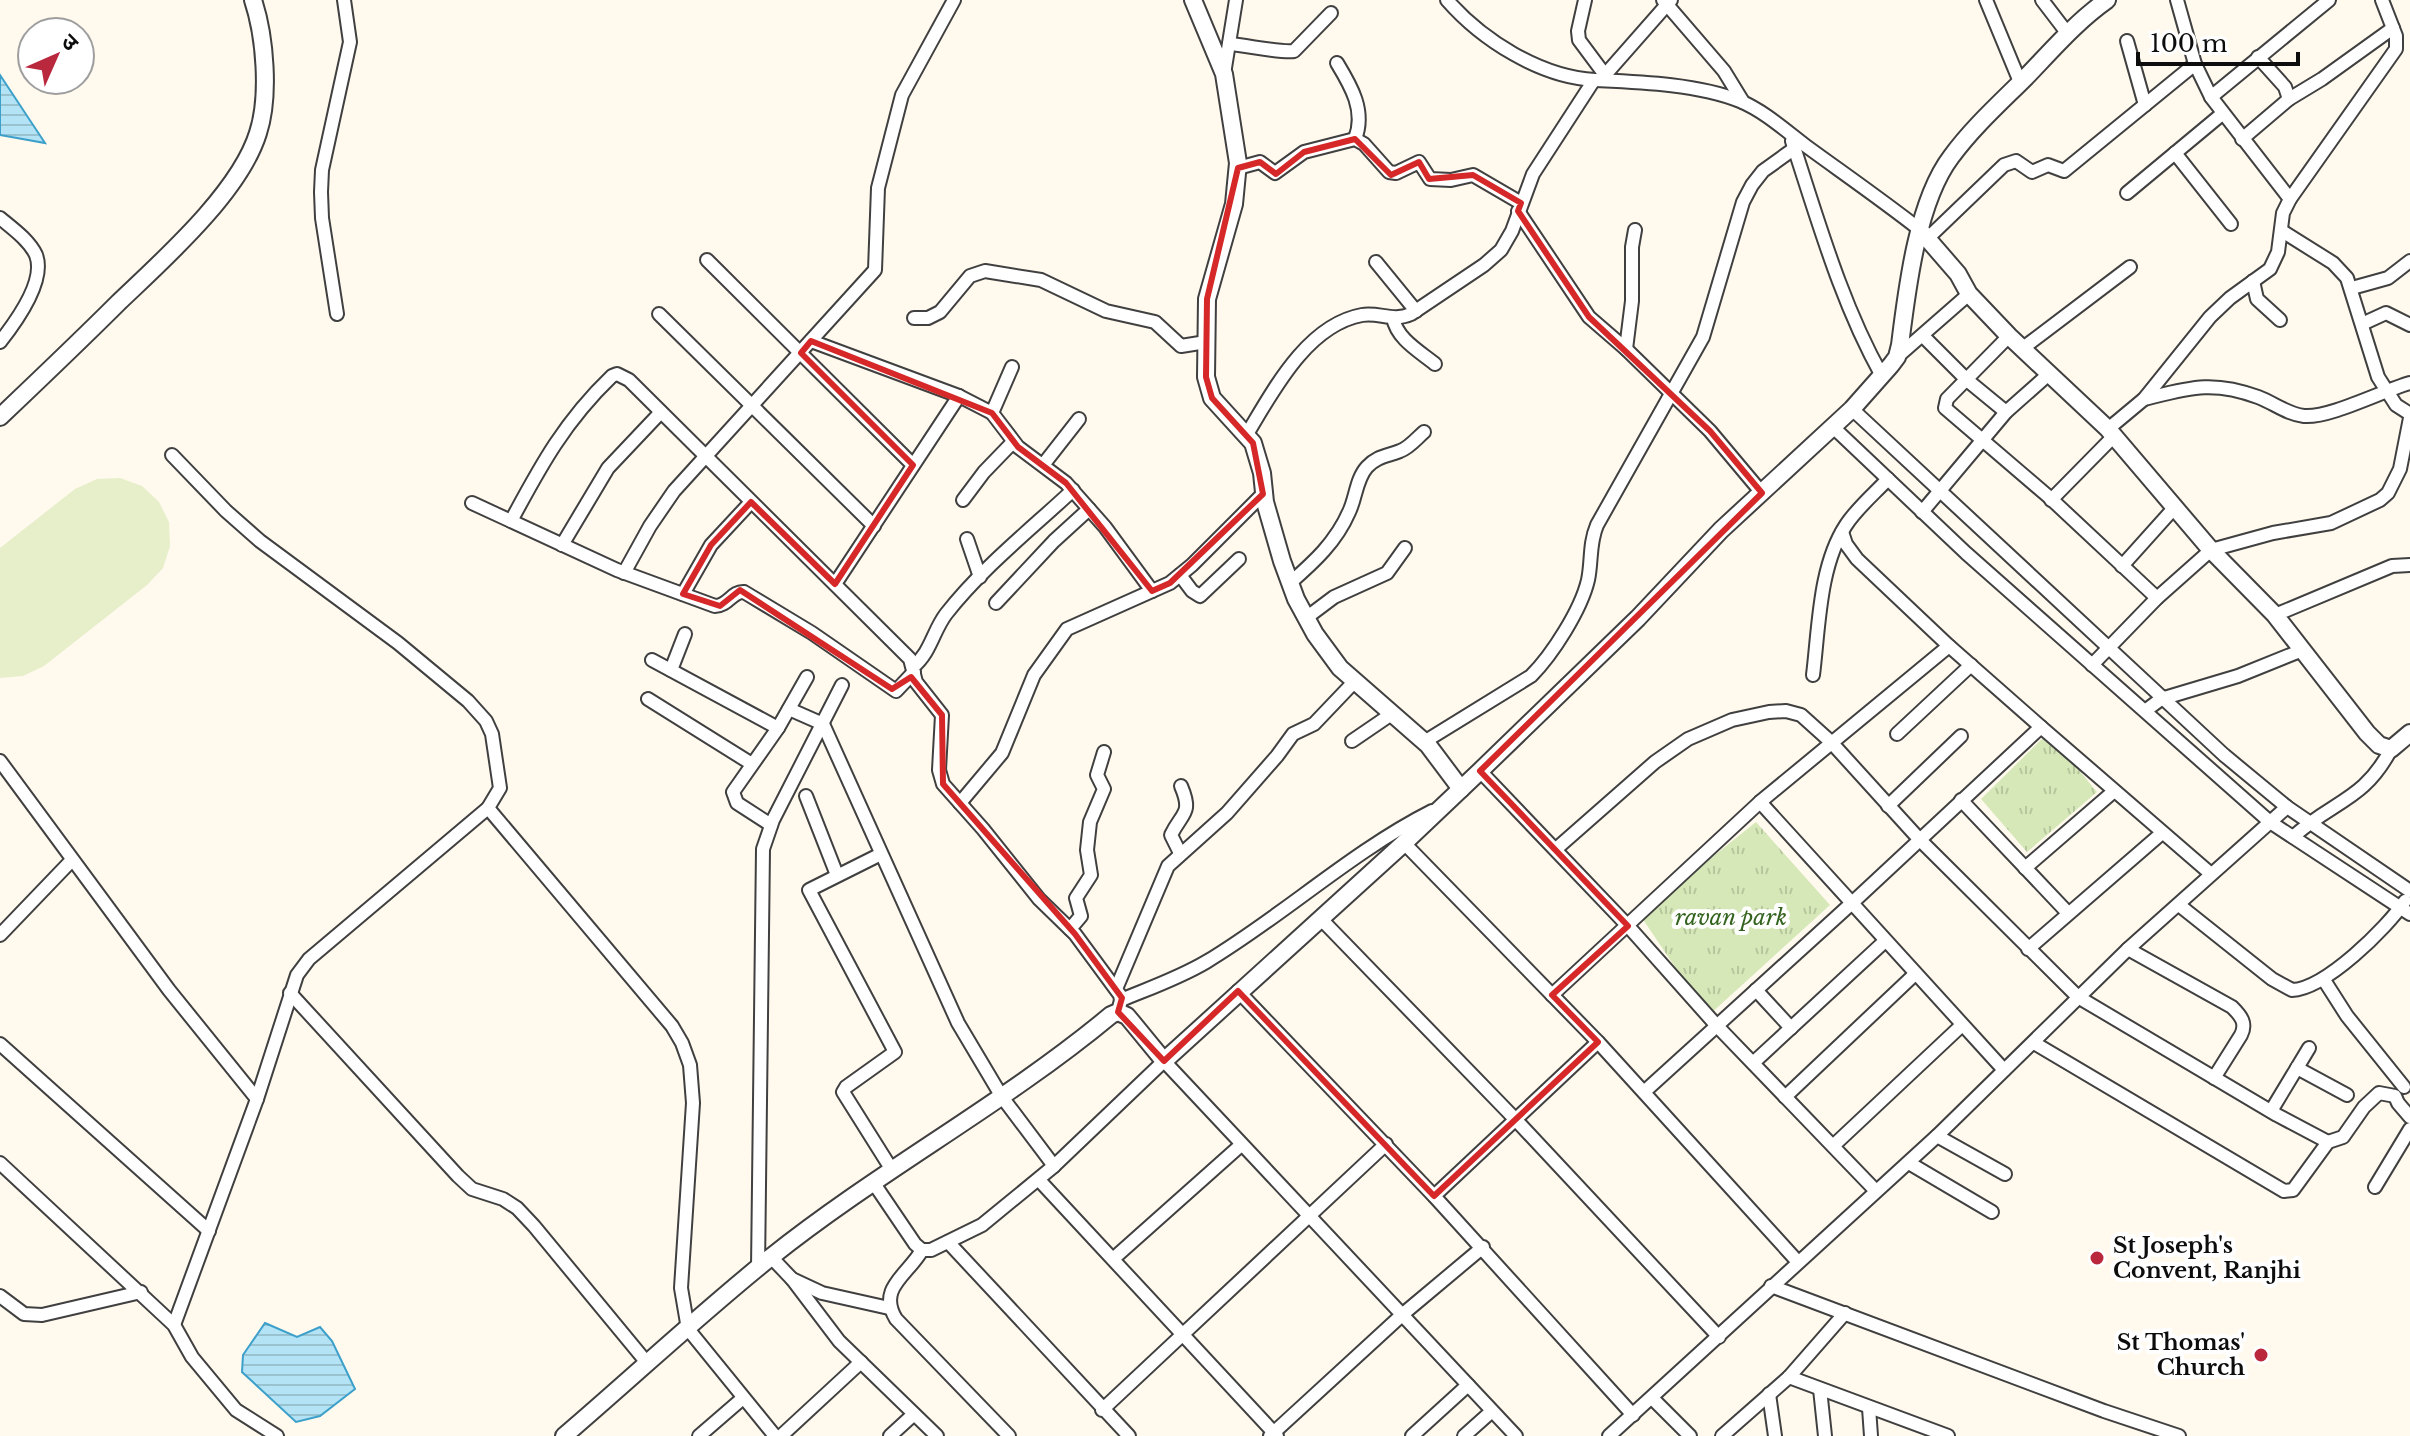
<svg xmlns="http://www.w3.org/2000/svg" width="2410" height="1436" viewBox="0 0 2410 1436" font-family="'Libre Baskerville','Noto Sans Devanagari',serif">
	<style>
		.grass { fill: url(#grass-tufts) }
		.pitch { fill: #e6efca }
		.water { fill: url(#water-rules); stroke: #3ca0ca; stroke-width: 2 }
		.lines { fill: none; stroke-linecap: round; stroke-linejoin: round }
		.minor-casing { stroke: #404040; stroke-width: 16 }
		.tertiary-casing { stroke: #404040; stroke-width: 20 }
		.minor { stroke: #fff; stroke-width: 12 }
		.tertiary { stroke: #fff; stroke-width: 16 }
		.marked { fill: none; stroke: #d62828; stroke-width: 6; stroke-linejoin: round }
		.poi-dot { fill: #ba283e; stroke: #fff; stroke-width: 3 }
		.labels { text-anchor: middle; stroke-width: 8; stroke-linejoin: round; paint-order: stroke }
		.park-label { font-size: 22px; font-style: italic; fill: #34631f; stroke: #fff }
		.poi-label { font-size: 22px; font-weight: bold; fill: #0d0d0d; stroke: #fff; text-anchor: start }
	</style>
	<defs>
		<pattern id="grass-tufts" width="24" height="20" patternUnits="userSpaceOnUse" patternTransform="scale(2)"><rect width="24" height="20" fill="#d6e8b8"/><path d="M3 7l-1-3M5 7V3M7 7l1-3M15 17l-1-3M17 17v-4M19 17l1-3" fill="none" stroke="#b6c69d"/></pattern>
		<pattern id="water-rules" width="6" height="5" patternUnits="userSpaceOnUse" patternTransform="scale(2)"><rect width="6" height="5" fill="#b3e3f5"/><path d="M0 2.5h6" fill="none" stroke="#99c2d1"/></pattern>
	</defs>
	<rect width="100%" height="100%" fill="#fff9ee"/>
	<g class="grass">
		<polygon points="2048,733 2097,792 2027,852 1981,799"/>
		<polygon points="1756,822 1830,905 1708,1016 1640,915"/>
	</g>
	<polygon class="pitch" points="120,478 142,486 159,502 169,522 170,546 163,568 147,585 44,666 23,676 0,678 0,548 75,489 97,479"/>
	<g class="water">
		<polygon points="0,75 45,143 0,135"/>
		<polygon points="265,1323 297,1337 320,1327 332,1341 355,1389 320,1416 296,1422 242,1372 243,1355"/>
	</g>
	<g class="lines">
		<g class="minor-casing">
			<g id="minor">
				<path d="M1447,0C1482,40 1540,77 1595,80C1639,82 1698,84 1740,101C1764,111 1785,130 1806,146C1843,173 1882,200 1919,229"/>
				<polyline points="1585,0 1578,31 1579,40 1608,79"/>
				<polyline points="1663,0 1724,71 1743,102"/>
				<polyline points="1986,0 2020,82"/>
				<polyline points="2042,0 2068,34"/>
				<polyline points="2177,0 2195,64 2211,97 2290,199"/>
				<polyline points="2127,41 2145,105"/>
				<path d="M1229,44C1246,45 1280,53 1294,51L1331,13"/>
				<path d="M1337,63C1351,86 1366,111 1355,139"/>
				<polyline points="1224,74 1236,0"/>
				<polyline points="1605,75 1671,0"/>
				<polyline points="2211,97 2329,0"/>
				<polyline points="2289,99 2322,79 2393,28"/>
				<polyline points="2242,139 2289,99 2285,87 2258,57"/>
				<path d="M1792,141C1818,220 1841,303 1882,376"/>
				<polyline points="2175,153 2231,224"/>
				<polyline points="1238,168 1260,162 1275,173 1304,152 1355,139 1364,144 1389,172 1396,173 1419,162 1430,179 1451,180 1473,175 1521,203"/>
				<polyline points="2127,193 2222,114"/>
				<polyline points="1518,211 1589,317 1626,349 1710,431 1762,493"/>
				<path d="M0,218C12,228 29,240 36,255C46,281 15,323 0,342"/>
				<polyline points="2282,231 2333,263 2347,278 2378,377 2396,405 2410,414"/>
				<polyline points="1928,238 2004,165 2016,161 2032,172 2048,165 2064,171 2195,64"/>
				<polyline points="707,260 913,465"/>
				<polyline points="1376,262 1416,311"/>
				<polyline points="2253,281 2257,299 2280,320"/>
				<polyline points="2352,288 2388,278 2410,261"/>
				<polyline points="337,314 322,218 321,192 322,170 350,42 344,0"/>
				<polyline points="659,314 874,526"/>
				<polyline points="914,318 928,318 940,312 970,276 985,271 1041,280 1106,311 1155,322 1181,346 1206,342"/>
				<path d="M1393,318C1397,339 1419,351 1435,364"/>
				<polyline points="2362,324 2386,313 2410,325"/>
				<polyline points="1923,336 1967,380 2006,412"/>
				<polyline points="2009,336 1947,399 1945,408 2049,497 2157,598"/>
				<polyline points="811,341 959,396 992,413 1018,447 1066,483 1105,527 1152,591"/>
				<polyline points="2023,348 2130,267"/>
				<polyline points="1626,349 1632,301 1632,247 1635,230"/>
				<polyline points="1897,357 1969,294"/>
				<path d="M2144,399C2189,388 2212,380 2258,397C2274,403 2287,414 2304,416C2330,418 2382,391 2410,383"/>
				<polyline points="1852,409 2224,755 2287,807 2410,891"/>
				<polyline points="992,413 1012,367"/>
				<polyline points="1833,427 1966,553 2270,822 2410,914"/>
				<polyline points="2108,429 2144,399 2210,317 2230,298 2270,269 2278,252 2283,213 2290,199 2396,49 2396,36 2382,0"/>
				<path d="M1247,434C1273,391 1307,325 1362,315C1379,312 1393,322 1411,314L1484,265L1501,250L1512,231L1533,174L1594,80"/>
				<polyline points="172,455 226,511 260,541 398,643 468,701 486,721 492,734 500,788 488,808 309,959 297,975 257,1099 174,1325"/>
				<polyline points="1043,465 1079,419"/>
				<polyline points="963,500 984,472 1013,442"/>
				<polyline points="2051,500 2114,436"/>
				<path d="M472,503L617,570L715,606C728,606 732,591 744,592L812,633L896,691L914,672"/>
				<polyline points="1922,512 2006,412 2050,373"/>
				<path d="M511,521C541,465 565,421 612,376L617,374L629,380L910,659L916,682L942,715L939,770L943,784L983,829L1039,899L1075,934L1120,995L1121,1000L1118,1012"/>
				<polyline points="1842,532 1846,544 1857,559 1949,646 2041,727"/>
				<polyline points="967,539 980,577"/>
				<polyline points="562,545 608,468 661,412"/>
				<polyline points="2122,566 2175,507"/>
				<polyline points="624,573 650,526 674,491 875,270 878,188 902,95 954,0"/>
				<polyline points="1180,575 1192,591 1200,596 1239,559"/>
				<path d="M1290,583C1314,562 1336,542 1349,512C1356,498 1356,479 1367,467C1377,456 1388,456 1400,451C1409,448 1417,438 1424,432"/>
				<polyline points="835,584 959,396"/>
				<polyline points="683,594 711,545 751,502"/>
				<polyline points="996,603 1054,541 1089,509"/>
				<polyline points="2275,615 2392,566 2410,565"/>
				<polyline points="1306,618 1334,597 1387,573 1405,548"/>
				<polyline points="652,660 778,728"/>
				<polyline points="2092,665 2157,598 2211,550 2273,533 2331,523 2380,500 2388,493 2400,469 2410,418"/>
				<path d="M913,667C931,652 933,631 946,614C982,568 1030,530 1073,490"/>
				<polyline points="671,670 685,634"/>
				<path d="M1813,675C1819,627 1819,566 1846,525C1857,508 1874,494 1888,479"/>
				<polyline points="648,699 752,764"/>
				<polyline points="789,709 823,724 958,1023 1002,1097 1054,1166 1164,1061 1516,1436"/>
				<polyline points="2145,711 2161,699 2238,676 2300,651"/>
				<polyline points="1897,734 1971,665"/>
				<polyline points="1352,741 1393,713"/>
				<path d="M1424,742L1531,676C1552,655 1581,610 1588,580C1592,561 1589,544 1597,525L1703,337L1743,202L1752,185L1763,171L1795,148"/>
				<polyline points="0,761 169,990 257,1099"/>
				<polyline points="1480,771 1628,926 1717,1026 1876,1191"/>
				<polyline points="806,796 837,875"/>
				<polyline points="1961,800 2068,913"/>
				<polyline points="1760,802 2004,1070"/>
				<polyline points="960,803 1002,753 1034,675 1067,629 1170,583 1192,565 1263,494"/>
				<polyline points="1888,806 1961,736"/>
				<polyline points="488,808 672,1026 682,1043 690,1065 693,1103 681,1288 688,1329 775,1436"/>
				<polyline points="771,825 737,803 733,792 778,728 807,677"/>
				<path d="M2293,837C2332,801 2364,801 2391,749"/>
				<polyline points="1404,843 1598,1042 1798,1262"/>
				<polyline points="1556,849 1655,762 1688,739 1732,720 1769,712 1786,711 1801,715 1831,742 1920,840 2078,997 2277,1115 2328,1142"/>
				<path d="M1180,853L1171,835C1182,812 1193,814 1181,786"/>
				<polyline points="881,854 809,890 895,1052 846,1087 843,1092 892,1170"/>
				<polyline points="2025,868 2113,792"/>
				<path d="M2179,905L2272,979L2292,990C2325,989 2387,928 2405,901"/>
				<polyline points="1321,919 1516,1120 1719,1337"/>
				<polyline points="1070,929 1081,916 1076,898 1091,875 1087,850 1090,822 1104,789 1097,775 1104,752"/>
				<polyline points="0,935 72,860"/>
				<polyline points="2028,949 2162,833"/>
				<path d="M2128,949L2232,1007C2241,1016 2247,1023 2241,1035L2214,1078"/>
				<polyline points="2324,980 2347,1016 2404,1087"/>
				<polyline points="1116,989 1168,866 1227,813 1277,756 1293,734 1314,724 1355,681"/>
				<polyline points="1756,990 1791,1028"/>
				<polyline points="1238,991 1434,1196 1633,1415"/>
				<polyline points="290,993 458,1176 472,1189 503,1199 517,1208 534,1226 648,1364"/>
				<polyline points="1552,995 1760,802 1949,646"/>
				<path d="M1121,1000C1150,988 1179,978 1206,962C1283,916 1351,852 1432,811"/>
				<polyline points="2034,1043 2284,1191 2293,1190 2328,1142 2343,1137 2364,1107 2379,1093 2395,1096 2398,1103 2410,1117"/>
				<polyline points="0,1044 209,1231"/>
				<polyline points="1753,1063 1885,941"/>
				<polyline points="2297,1068 2347,1095"/>
				<polyline points="1644,1092 1852,903 2041,727 2211,874"/>
				<polyline points="1785,1097 1914,975"/>
				<polyline points="2271,1111 2309,1048"/>
				<polyline points="1937,1136 2005,1174"/>
				<polyline points="1833,1146 1962,1025"/>
				<polyline points="0,1163 174,1325 192,1357 236,1410 277,1436"/>
				<polyline points="1909,1163 1992,1212"/>
				<polyline points="1039,1180 1277,1436"/>
				<polyline points="873,1182 915,1244 922,1250 931,1250 982,1225 1054,1166"/>
				<polyline points="2375,1187 2410,1129"/>
				<polyline points="1434,1196 1598,1042"/>
				<polyline points="948,1242 1129,1436"/>
				<path d="M922,1250C908,1275 877,1288 896,1319L1009,1436"/>
				<polyline points="771,1257 792,1279 822,1293 889,1308"/>
				<polyline points="1113,1259 1241,1145"/>
				<polyline points="758,1269 763,849 773,820 842,685"/>
				<polyline points="792,1279 839,1341 937,1436"/>
				<polyline points="1771,1286 2104,1411 2179,1436"/>
				<polyline points="0,1296 24,1314 42,1315 141,1292"/>
				<polyline points="1789,1377 1948,1436"/>
				<polyline points="1820,1389 1825,1436"/>
				<polyline points="1769,1394 1775,1436"/>
				<polyline points="1652,1398 1690,1436"/>
				<polyline points="1869,1408 1871,1436"/>
				<polyline points="1102,1410 1386,1144"/>
				<polyline points="699,1436 743,1398"/>
				<polyline points="781,1436 861,1362"/>
				<polyline points="890,1436 914,1414"/>
				<polyline points="1270,1436 1403,1314 1483,1247"/>
				<polyline points="1412,1436 1468,1385"/>
				<polyline points="1464,1436 1492,1411"/>
				<polyline points="1609,1436 1937,1136 2128,949 2287,807"/>
				<polyline points="1722,1436 1789,1377 1845,1313"/>
			</g>
		</g>
		<g class="tertiary-casing">
			<g id="tertiary">
				<polyline points="1193,0 1224,74 1238,163 1234,204 1207,299 1206,377 1212,398 1253,443 1262,473 1265,502 1282,561 1296,599 1315,634 1340,668 1428,745 1461,789"/>
				<polyline points="1919,229 1958,274 1969,294 2009,336 2108,429 2211,550 2275,615 2367,733 2379,745 2391,749 2410,733"/>
				<path d="M0,417C40,379 80,341 119,302C163,260 240,192 258,133C270,96 265,36 253,0"/>
				<path d="M564,1436C633,1377 700,1314 771,1257C880,1170 1004,1104 1111,1015L1118,1012L1127,1016L1164,1061L1404,843L1480,771L1638,618L1721,530L1852,409L1891,365L1897,357L1900,345C1907,289 1917,202 1951,157C1973,127 2001,102 2027,76C2052,50 2077,21 2107,0"/>
			</g>
		</g>
		<use href="#minor" class="minor"/>
		<use href="#tertiary" class="tertiary"/>
	</g>
	<path class="marked" d="M1355,139L1391,175L1419,162L1429,179L1473,175L1521,203L1518,211L1589,317L1710,431L1762,493L1480,771L1628,926L1552,995L1598,1042L1434,1196L1238,991L1164,1061L1118,1012L1122,998L1075,934L943,784L942,715L911,677L892,689L740,590L720,606L683,594L711,545L751,502L835,584L913,465L801,353L811,341L992,413L1018,447L1066,483L1152,591L1170,583L1263,494L1253,443L1212,398L1206,377L1207,299L1238,168L1260,162L1276,174L1304,152Z"/>
	<g class="poi-dot">
		<circle cx="2097" cy="1258" r="8"/>
		<circle cx="2261" cy="1355" r="8"/>
	</g>
	<g class="labels">
		<g class="park-label">
			<text x="1731" y="925">ravan park</text>
		</g>
		<g class="poi-label">
			<text x="2113" y="1253">St Joseph's<tspan x="2113" dy="25">Convent, Ranjhi</tspan></text>
			<text x="2245" y="1350" text-anchor="end">St Thomas'<tspan x="2245" dy="25">Church</tspan></text>
		</g>
	</g>
	<g transform="translate(56 56) rotate(45)"><circle r="38" fill="#ffffff" stroke="#9e9e9e" stroke-width="2"/>
	<path d="M0-6L14 30L0 20L-14 30Z" fill="#ba283e"/>
	<text y="-12" font-size="22" font-weight="bold" text-anchor="middle" fill="#0d0d0d">उ</text>
	</g>
	<path d="M2138 52v12h160v-12" fill="none" stroke="#0d0d0d" stroke-width="4"/>
	<text x="2150" y="52" font-size="24" fill="#0d0d0d" stroke="#ffffff" stroke-width="6" paint-order="stroke">100 m</text>
</svg>
